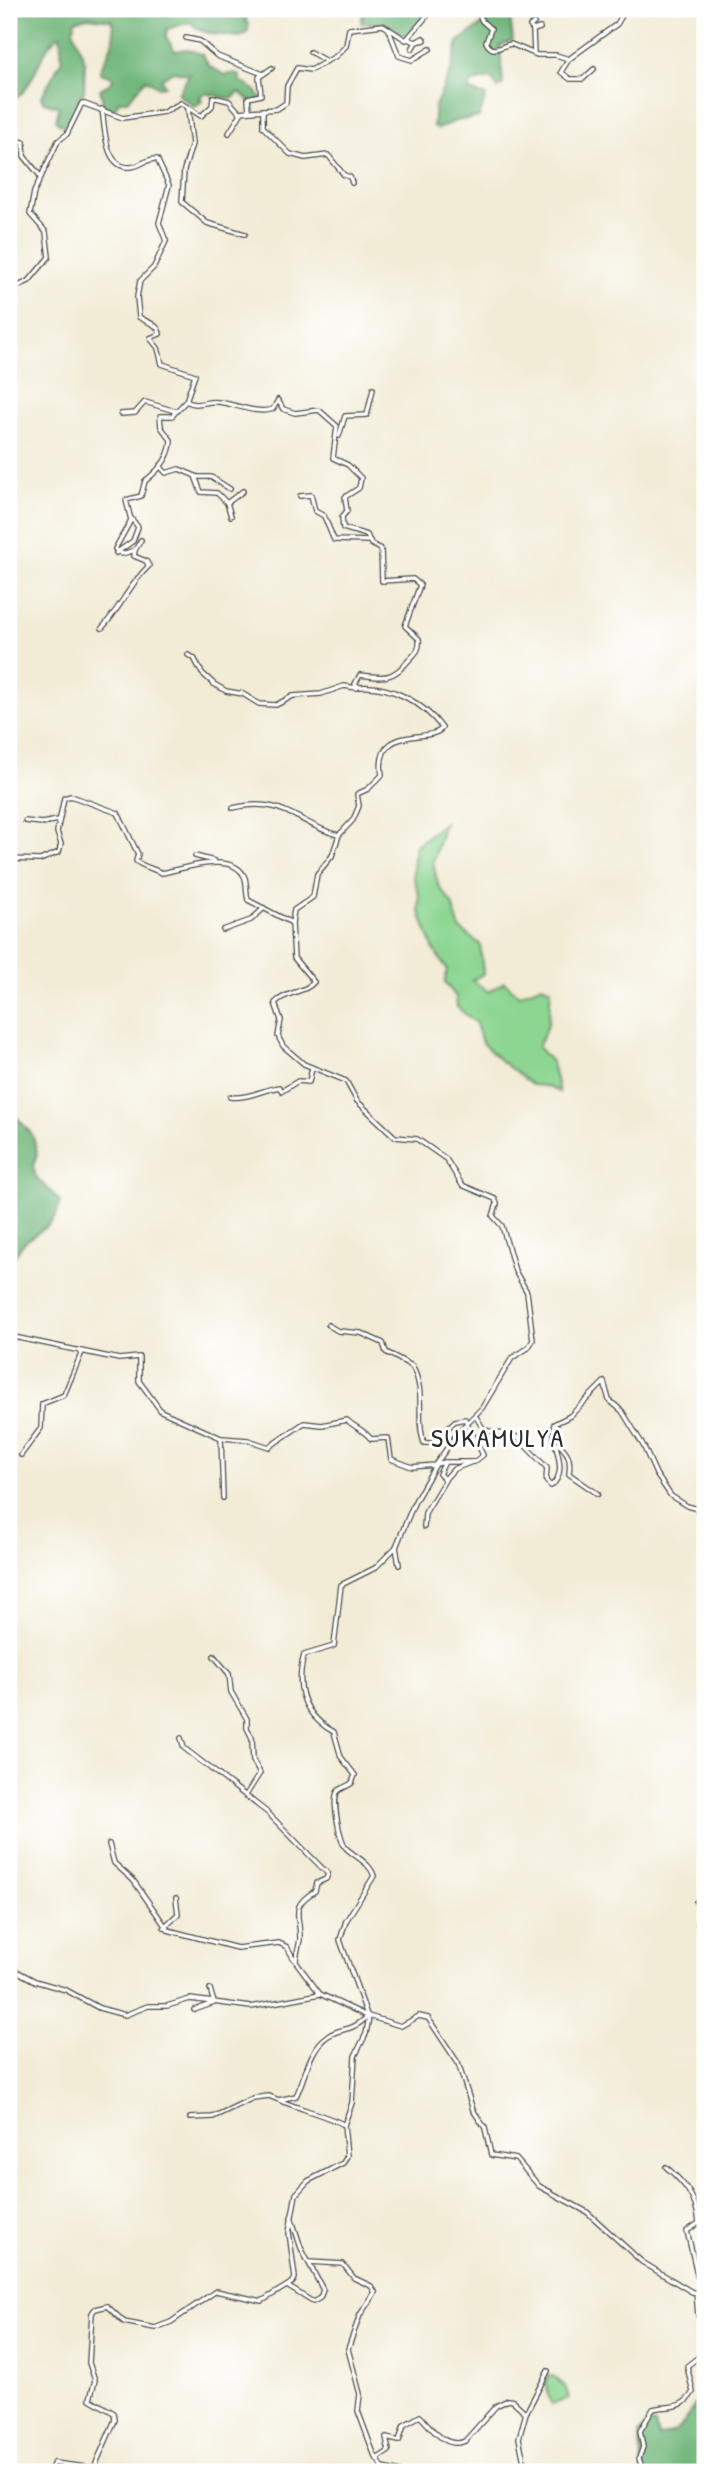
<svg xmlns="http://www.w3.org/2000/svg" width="714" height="2481" viewBox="0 0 714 2481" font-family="'Patrick Hand',sans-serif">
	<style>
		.green { fill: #8dd692; stroke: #5c805e; stroke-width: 2 }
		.forest { fill: #72b77c; stroke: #4e7154; stroke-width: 2 }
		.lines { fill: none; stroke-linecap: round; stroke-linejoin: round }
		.minor-casing { stroke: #494844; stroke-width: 6 }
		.minor { stroke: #fff; stroke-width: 3.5 }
		.labels { text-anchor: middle; stroke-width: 6; stroke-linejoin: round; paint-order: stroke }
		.quarter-label { font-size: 26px; letter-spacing: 2px; fill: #2b2b2b; stroke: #fff }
	</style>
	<rect width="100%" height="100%" fill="#fff"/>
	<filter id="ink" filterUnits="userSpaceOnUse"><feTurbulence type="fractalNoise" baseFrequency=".0143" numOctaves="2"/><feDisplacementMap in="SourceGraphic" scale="14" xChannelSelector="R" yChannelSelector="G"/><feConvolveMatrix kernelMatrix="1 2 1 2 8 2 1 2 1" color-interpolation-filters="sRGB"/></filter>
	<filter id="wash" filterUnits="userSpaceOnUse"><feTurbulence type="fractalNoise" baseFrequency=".00686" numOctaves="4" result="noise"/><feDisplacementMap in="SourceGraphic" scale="28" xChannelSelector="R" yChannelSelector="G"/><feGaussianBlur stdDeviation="1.57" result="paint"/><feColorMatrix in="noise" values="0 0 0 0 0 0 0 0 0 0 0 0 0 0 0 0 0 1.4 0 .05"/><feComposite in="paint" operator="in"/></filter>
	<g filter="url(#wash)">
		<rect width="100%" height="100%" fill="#f2ebd5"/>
		<g class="green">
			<polygon points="444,823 433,862 438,885 452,904 460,929 480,944 483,974 472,980 489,992 504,982 519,995 542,985 551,989 548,1024 538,1047 552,1063 559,1092 545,1086 532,1085 501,1061 482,1043 476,1023 457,1007 456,997 445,982 447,969 434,950 419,910 419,895 413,875 415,846"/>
			<polygon points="549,2376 553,2376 565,2386 569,2398 552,2405 545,2382"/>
		</g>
		<g class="forest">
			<path d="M9,9H252L245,21L249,24L247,33L239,37L213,34L199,30L190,22L167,29L166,37L175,51L186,49L202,54L209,66L225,75L234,73L240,76V81L255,90L263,100L253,103L239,92L232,99L204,93L200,97L202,101L194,107L178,94L189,74L173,71L161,79L165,86L159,87L146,79L128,101H119L114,110L104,106L100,89L111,83L113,77L101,73V68C109,51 119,38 111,20L88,17L75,20L73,30L85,62L84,92L79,97V106L64,126L56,121L59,107L44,102L41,98L62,59L60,35C37,49 35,94 9,101V39L18,29L9,25Z"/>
			<polygon points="364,9 430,9 408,37 383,24 361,23"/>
			<polygon points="480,9 509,9 513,40 500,46 503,84 498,88 491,78 472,82 468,89 470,91 486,96 479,117 455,121 438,129 433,126 435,106 451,71 458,42 487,21"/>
			<path d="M9,1108L33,1136L37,1154L33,1166L36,1177L60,1201C57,1226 41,1228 24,1243C17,1250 13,1259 9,1268Z"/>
			<path d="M705,2370V2472H643C640,2459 642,2448 639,2434L648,2423L655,2425L658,2436C683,2436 694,2407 702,2388L700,2379Z"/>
		</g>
	</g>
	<g filter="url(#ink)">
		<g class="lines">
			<g class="minor-casing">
				<g id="minor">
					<polyline points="442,9 446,9"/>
					<path d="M477,9L482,21L491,29L486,42C493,56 501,45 511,44L537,55H556L569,59L617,24L626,9"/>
					<polyline points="388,28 399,56 412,60 430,49"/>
					<polyline points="533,30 530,26 534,23"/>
					<polyline points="186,38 200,41 217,56 263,74"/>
					<polyline points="408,39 416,42 423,38"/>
					<polyline points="412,49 416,42 425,40"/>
					<polyline points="310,52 326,61"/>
					<polyline points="534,54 533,30 540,28"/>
					<polyline points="569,59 561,72 570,79 583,79 594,69"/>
					<path d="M102,109C105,127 104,169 131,167C141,166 147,158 157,159L169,185L159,223L166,241L154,267L140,281L137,297L139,317C147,323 158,323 160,334L150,338L158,348L162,364L195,375L186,401"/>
					<polyline points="188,109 192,144 184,170 182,202 207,223 245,234"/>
					<polyline points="249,110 248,98 261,95 259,77 272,68"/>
					<polyline points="263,110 263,127 290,154 305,158 328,155 344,175 350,177 352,183"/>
					<polyline points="229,133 242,112"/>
					<polyline points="9,140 24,142 24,156 41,177 58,141 67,134 82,103 123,118 164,112 181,103 201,116 212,106 213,97 229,101 239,112 277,109 286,103 287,86 297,68 311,70 336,56 346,46 349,29 383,25 406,40 433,9"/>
					<polyline points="9,299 16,287 29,281 49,257 46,232 30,214 34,192 41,177"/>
					<polyline points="121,414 135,413 145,402 175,411"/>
					<polyline points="339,436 345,416 367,415 373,389"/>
					<polyline points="160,466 166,473 179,469 198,477 211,477 230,489"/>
					<polyline points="195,476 201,492 217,493 227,503 243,491"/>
					<polyline points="300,496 311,495 315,511 324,516 334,540 370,541"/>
					<polyline points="227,503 231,516"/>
					<polyline points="135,550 141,540"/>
					<polyline points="116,553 133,541 138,527 131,518"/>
					<path d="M102,628C120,609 130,583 149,566L146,561L134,556L135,550L122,554L115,549L131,520L126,500L141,496L145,481C158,471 171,458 171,440L161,427L160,416H172L186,401C198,408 206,400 218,402C236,404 257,415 273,409L278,400L283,409L295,413L319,410L337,426L333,458L348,465L361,478L359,488L345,497L347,511L342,517L343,528L367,535L371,544L381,549L382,581L413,579L420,585L405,626L419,639C420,649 417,652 410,659C392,680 386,678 360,675L355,684L359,687C390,684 424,703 442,728C431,744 374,723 382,775L368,789L357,794L359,806L353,820L339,835L332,856L317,874L313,897L294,910L292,923"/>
					<polyline points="188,655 194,658 202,673 214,684 226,691 243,694 259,704 276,705 293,696 321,694 344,686 357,688"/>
					<path d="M233,808C285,796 295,823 338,835"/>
					<polyline points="25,821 42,823 58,820"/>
					<polyline points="195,856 214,861"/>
					<path d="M9,859L40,860L59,852L61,844L57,832L64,798L71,796L118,813L138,854L136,861C139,865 156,870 162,873C183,869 234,850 245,878C247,885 246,893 248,900L292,923L294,958L314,982C305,993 286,991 275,1003L281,1020L278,1036L283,1046L304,1064L346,1081L357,1101L395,1137L417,1139L446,1159L462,1185L495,1199L497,1204L493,1216L502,1226L515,1271L527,1292L533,1340L528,1348L512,1358L482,1408L460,1430L435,1465L412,1467L391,1459L388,1438L371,1439C364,1430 354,1427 347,1420L322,1425L304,1423L269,1447L248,1440L221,1438L161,1411L139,1381V1357L119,1359L9,1336"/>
					<polyline points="223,930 251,920 264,908"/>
					<path d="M230,1097C247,1099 262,1090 279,1087L282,1091L298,1081L309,1082L312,1068"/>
					<path d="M328,1325L338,1331L361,1333L383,1343L386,1352L412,1366C427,1393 415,1418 424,1443H432L455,1421L465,1419L483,1455L474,1462H445"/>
					<path d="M476,1417L484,1430L517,1437L547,1468L546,1481L551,1486C571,1470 550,1444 554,1424L570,1416L604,1382L609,1400L622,1411L643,1445L656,1474L671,1496L687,1506L705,1511"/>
					<polyline points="221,1438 223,1498"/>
					<path d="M556,1442C569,1452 571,1459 569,1474L598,1494"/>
					<polyline points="21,1455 41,1428 42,1404 64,1395 82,1352"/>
					<polyline points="445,1479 454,1469 472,1462"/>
					<polyline points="396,1547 399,1565"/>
					<polyline points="214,1656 229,1674 231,1692 247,1719 247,1728 252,1738 253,1760 260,1773 246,1795"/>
					<path d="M181,1738L184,1748L268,1813L328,1874L326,1879L317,1883L315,1891C289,1907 300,1914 300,1939C299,1947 296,1954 296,1962L320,1994L365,2015L401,2026L419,2016L428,2018L458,2063L473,2110L485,2128L491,2155L516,2159L539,2186L587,2212L642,2262L692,2292L705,2293"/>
					<polyline points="109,1844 114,1863 133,1880 168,1930 237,1948 279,1943 287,1947 294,1959"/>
					<polyline points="696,1902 705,1905"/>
					<polyline points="698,1923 705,1957"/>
					<polyline points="164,1927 178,1914 176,1898"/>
					<polyline points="9,1967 35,1981 66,1990 99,2008 125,2015 148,2006 167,2006 190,1999 251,2007 320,1994"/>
					<polyline points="705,2006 705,2018"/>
					<polyline points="194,2010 214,2003 210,1989"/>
					<path d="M367,2015L340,1940L346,1921L374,1876C370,1863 357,1858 347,1849C340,1843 331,1798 338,1791C341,1788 348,1786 352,1783L355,1775L341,1757L334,1732C303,1715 295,1688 304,1655L334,1646L341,1585L375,1568L396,1547L414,1503L436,1464L445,1462L439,1474L445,1480L425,1513L424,1527"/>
					<path d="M281,2101C295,2107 336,2119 344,2125"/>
					<path d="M190,2118L213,2117L253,2098L269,2096L279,2100L296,2096C305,2079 309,2048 328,2036C343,2026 349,2034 368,2016"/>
					<path d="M666,2167C684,2182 697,2198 699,2223L687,2231L698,2278L705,2288"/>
					<polyline points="309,2262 343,2264 354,2278 371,2286 375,2292 360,2315 348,2349 360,2394 358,2411 374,2454 383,2468 400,2472"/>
					<polyline points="287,2286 313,2302 320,2298 323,2290 301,2248 291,2217"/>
					<polyline points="696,2292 698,2315 705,2323"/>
					<polyline points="526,2413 519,2438 526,2472"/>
					<path d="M377,2459L389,2451L386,2438L399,2441L404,2425L420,2416C431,2427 445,2450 465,2441L496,2406L508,2400L513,2401L526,2413L548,2371"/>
					<polyline points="49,2472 54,2463 94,2468 115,2420 114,2413 90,2399 95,2380 89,2363 92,2313 95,2309 107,2306 124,2322 155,2328 171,2322 216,2291 262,2301 293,2282 295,2278 289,2232 296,2194 308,2181 343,2163 347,2156 344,2125 352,2103 355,2056 366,2034 369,2017"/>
					<path d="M643,2472L639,2458L643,2447L640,2431L653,2409C669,2405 682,2411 693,2392L687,2366L705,2352"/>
				</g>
			</g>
			<use href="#minor" class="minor"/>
		</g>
	</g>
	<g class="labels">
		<g class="quarter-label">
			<text x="498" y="1447">SUKAMULYA</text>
		</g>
	</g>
	<rect width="714" height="2481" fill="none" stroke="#fff" stroke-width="35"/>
</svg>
